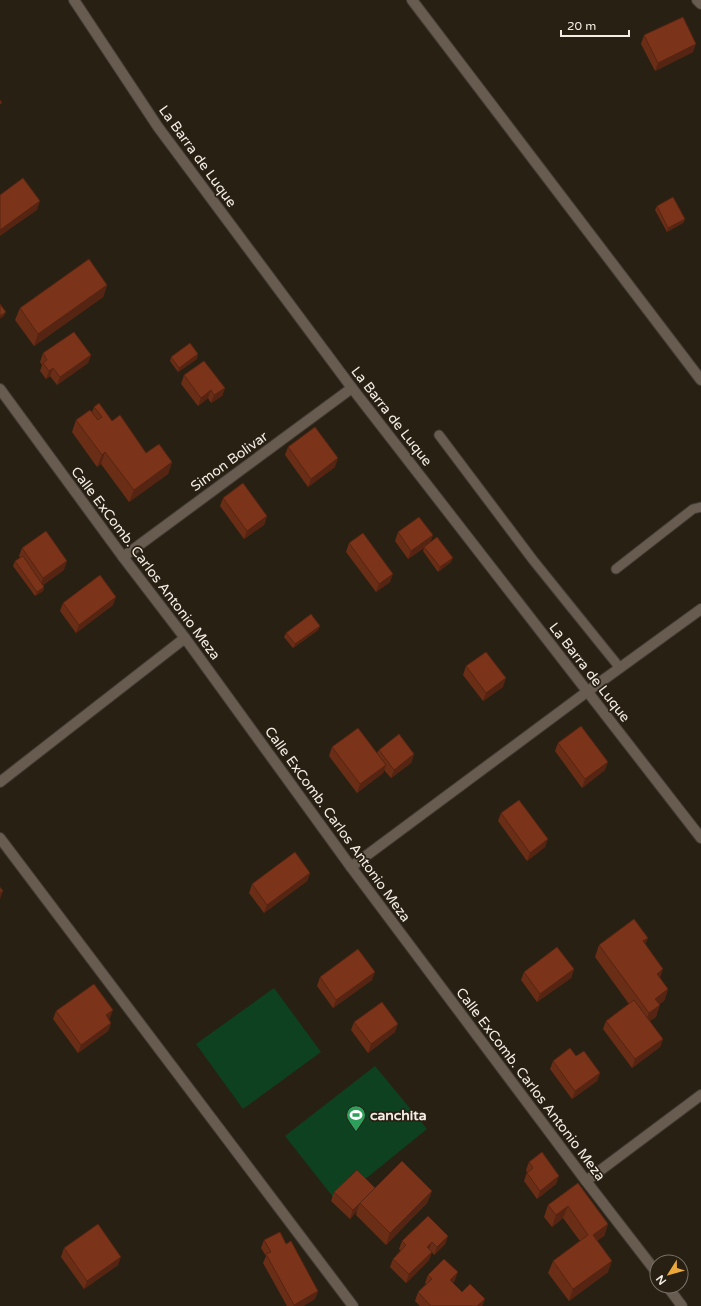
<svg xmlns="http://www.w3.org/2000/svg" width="701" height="1306" viewBox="0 0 701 1306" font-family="'Varela Round',sans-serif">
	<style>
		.grass { fill: #0d4120 }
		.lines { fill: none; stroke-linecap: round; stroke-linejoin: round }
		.service-casing { stroke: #433b34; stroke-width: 11 }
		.minor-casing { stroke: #433b34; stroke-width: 12 }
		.tertiary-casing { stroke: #433b34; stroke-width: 12 }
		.service { stroke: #675c4f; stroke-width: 9 }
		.minor { stroke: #675c4f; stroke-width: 10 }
		.tertiary { stroke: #675c4f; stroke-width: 10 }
		.wall { fill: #6a2d16 }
		.shaded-wall { fill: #562412 }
		.building { fill: #7b3419; stroke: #562412 }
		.labels { text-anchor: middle; stroke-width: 3.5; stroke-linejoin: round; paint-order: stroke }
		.street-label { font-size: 14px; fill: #f3ede5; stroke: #292014 }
		.poi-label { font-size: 14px; font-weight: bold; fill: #f3ede5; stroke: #292014; text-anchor: start }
	</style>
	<rect width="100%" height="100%" fill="#292014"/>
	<g class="grass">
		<polygon points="274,988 321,1052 243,1109 196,1044"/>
		<polygon points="375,1066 427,1129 337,1202 285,1136"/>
	</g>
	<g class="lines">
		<g class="service-casing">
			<g id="service">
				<polyline points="439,435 533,560 620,668"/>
				<polyline points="616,569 693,509 701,507"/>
			</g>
		</g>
		<g class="minor-casing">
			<g id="minor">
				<polyline points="74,0 158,127 352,388 701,838"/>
				<polyline points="412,0 701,380"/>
				<polyline points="697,0 701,4"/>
				<polyline points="123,557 352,388"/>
				<polyline points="0,782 185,638"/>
				<polyline points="0,838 353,1306"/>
				<polyline points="351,867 588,691 701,609"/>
				<polyline points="586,1181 701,1095"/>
			</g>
		</g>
		<g class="tertiary-casing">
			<g id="tertiary">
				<polyline points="0,389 123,557 185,638 351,867 586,1181 657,1273"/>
				<polyline points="667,1286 682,1306"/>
			</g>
		</g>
		<use href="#service" class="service"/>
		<use href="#minor" class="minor"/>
		<use href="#tertiary" class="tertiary"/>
	</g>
	<g class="wall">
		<polygon points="644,35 693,52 655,71 641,44"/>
		<polygon points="657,206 685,219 683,223 667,232 655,210"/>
		<polygon points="107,285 103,297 34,346 15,320 20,308"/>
		<polygon points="43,353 91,355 88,363 57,385 50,376 46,379 40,371 42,365 40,362"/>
		<polygon points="171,357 197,359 178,372 170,361"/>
		<polygon points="184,375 225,388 222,396 211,403 208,398 198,406 181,384"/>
		<polygon points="94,407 112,421 146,453 172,462 168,474 129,502 101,464 97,467 72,432 76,420 92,412"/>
		<polygon points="288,447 335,467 308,487 285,455"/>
		<polygon points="223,498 267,516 264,525 244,539 220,506"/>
		<polygon points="398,532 433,535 430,542 451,562 438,572 423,551 424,548 408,559 395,541"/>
		<polygon points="349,543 390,582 376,592 346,552"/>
		<polygon points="22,548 64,570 43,585 44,587 43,591 35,596 13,566 15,561 20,558 19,556"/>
		<polygon points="63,603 113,605 76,633 60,611"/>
		<polygon points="320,626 318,630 293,648 284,637 286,633"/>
		<polygon points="466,666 503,687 483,701 463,675"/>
		<polygon points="558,743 605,770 582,788 555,751"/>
		<polygon points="332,747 377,753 379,750 414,754 411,763 391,778 384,770 383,773 357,793 329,756"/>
		<polygon points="501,813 545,847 527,861 498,821"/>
		<polygon points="310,873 307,881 264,913 249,893 252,884"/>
		<polygon points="645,944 660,978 668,989 664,1001 659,1004 656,1017 649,1021 663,1039 660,1047 632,1068 603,1029 606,1021 629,1004 595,957 599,945"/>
		<polygon points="574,969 571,978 537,1002 521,980 524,972"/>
		<polygon points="320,977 372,980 333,1008 317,986"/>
		<polygon points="56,1011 110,1018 108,1019 111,1023 108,1031 78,1053 53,1019"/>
		<polygon points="354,1022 395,1032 368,1053 351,1030"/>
		<polygon points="576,1056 600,1073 597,1081 572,1099 550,1069 553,1061"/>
		<polygon points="529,1162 556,1184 537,1199 524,1181 527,1172 526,1170"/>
		<polygon points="578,1183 608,1224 604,1236 597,1240 608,1272 569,1301 548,1273 553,1261 580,1241 563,1218 552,1227 544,1217 548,1205"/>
		<polygon points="375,1188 432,1191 427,1203 386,1245 356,1215 357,1211 350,1219 331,1201 334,1192"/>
		<polygon points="448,1236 445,1244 434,1255 432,1252 429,1260 406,1283 390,1267 393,1259 401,1251 399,1249 402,1241"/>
		<polygon points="264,1240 286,1244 318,1291 315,1299 303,1306 287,1306 263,1263 266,1256 261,1248"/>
		<polygon points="64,1248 118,1265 84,1289 61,1257"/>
		<polygon points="428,1275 455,1280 453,1283 462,1292 485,1299 482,1306 420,1306 415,1301 418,1292 426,1284 425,1283"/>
	</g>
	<g class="shaded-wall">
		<polygon points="696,44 693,52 655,71 658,63"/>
		<polygon points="40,201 37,210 0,236 0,230"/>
		<polygon points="685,219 683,223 667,232 668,228"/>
		<polygon points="107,285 103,297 34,346 38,334"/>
		<polygon points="6,312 4,316 0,319 0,316"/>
		<polygon points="198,354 197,359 178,372 179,368"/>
		<polygon points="91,355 88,363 57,385 60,377"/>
		<polygon points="53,368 50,376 46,379 49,371"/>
		<polygon points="225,388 222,396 211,403 214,395"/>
		<polygon points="211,390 208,398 198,406 201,398"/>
		<polygon points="105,452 101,464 97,467 102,455"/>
		<polygon points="338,458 335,467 308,487 311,479"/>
		<polygon points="172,462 168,474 129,502 134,490"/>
		<polygon points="267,516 264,525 244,539 247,531"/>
		<polygon points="433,535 430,543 424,547 424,548 408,559 411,551"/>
		<polygon points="453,558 451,562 438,572 440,567"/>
		<polygon points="67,561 64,570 40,587 43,578"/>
		<polygon points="393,574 390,582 376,592 379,584"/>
		<polygon points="44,587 43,591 35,596 37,592"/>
		<polygon points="116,597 113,605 76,633 79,625"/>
		<polygon points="320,626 318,630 293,648 295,644"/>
		<polygon points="506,678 503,687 483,701 486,693"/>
		<polygon points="414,754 411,763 391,778 394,770"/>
		<polygon points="608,762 605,770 582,788 585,779"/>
		<polygon points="386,765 383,773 357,793 360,784"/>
		<polygon points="548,839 545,847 527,861 530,853"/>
		<polygon points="310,873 307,881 264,913 267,905"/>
		<polygon points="3,891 0,899 0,893"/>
		<polygon points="648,938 643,950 643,941"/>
		<polygon points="574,969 571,978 537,1002 540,994"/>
		<polygon points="663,969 659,981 657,974"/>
		<polygon points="375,972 372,980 333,1008 336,1000"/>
		<polygon points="668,989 664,1001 651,1011 655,999"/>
		<polygon points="660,1005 656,1017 644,1025 649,1013"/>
		<polygon points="113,1010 110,1018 103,1023 106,1015"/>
		<polygon points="111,1023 108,1031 78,1053 81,1045"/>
		<polygon points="398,1024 395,1032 368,1053 371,1044"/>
		<polygon points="663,1039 660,1047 632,1068 635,1059"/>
		<polygon points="600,1073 597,1081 572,1099 575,1091"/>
		<polygon points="559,1176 556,1184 537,1199 540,1191"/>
		<polygon points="432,1191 427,1203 386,1245 390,1233"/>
		<polygon points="360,1203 357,1211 350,1219 353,1210"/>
		<polygon points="568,1206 563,1218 552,1227 556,1215"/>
		<polygon points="608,1224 604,1236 589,1247 593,1235"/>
		<polygon points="448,1236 445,1244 434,1255 437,1247"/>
		<polygon points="432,1242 429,1250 427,1247"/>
		<polygon points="432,1252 429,1260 406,1283 409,1274"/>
		<polygon points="121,1257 118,1265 84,1289 87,1281"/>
		<polygon points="612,1261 608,1272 569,1301 573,1289"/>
		<polygon points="458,1272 455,1280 447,1288 450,1280"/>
		<polygon points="318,1291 315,1299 303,1306 293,1306 294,1305"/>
		<polygon points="485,1299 482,1306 477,1306"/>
	</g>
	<g class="building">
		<polygon points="683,17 696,44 658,63 644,35"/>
		<polygon points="0,100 2,103 0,104"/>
		<polygon points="23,178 40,201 0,230 0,195"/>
		<polygon points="673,197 685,219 668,228 657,206"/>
		<polygon points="89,259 107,285 38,334 20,308"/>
		<polygon points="0,304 6,312 0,316"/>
		<polygon points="74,332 91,355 60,377 53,368 49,371 43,363 47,360 43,353"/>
		<polygon points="190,343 198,354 179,368 171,357"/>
		<polygon points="204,361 225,388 214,395 211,390 201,398 184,375"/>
		<polygon points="99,403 112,421 120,415 146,453 159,444 172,462 134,490 105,452 102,455 76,420 90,410 98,420 102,417 94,407"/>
		<polygon points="315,427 338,458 311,479 288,447"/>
		<polygon points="243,483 267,516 247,531 223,498"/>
		<polygon points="419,517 433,535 411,551 398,532"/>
		<polygon points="46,531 67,561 43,578 22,548"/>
		<polygon points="363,533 393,574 379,584 349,543"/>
		<polygon points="437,537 453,558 440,567 424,547"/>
		<polygon points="23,556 44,587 37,592 15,561"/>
		<polygon points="100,575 116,597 79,625 63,603"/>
		<polygon points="311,614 320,626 295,644 286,633"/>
		<polygon points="486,652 506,678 486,693 466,666"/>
		<polygon points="581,726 608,762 585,779 558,743"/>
		<polygon points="358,728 386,765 360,784 332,747"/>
		<polygon points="399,734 414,754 394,770 379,750"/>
		<polygon points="519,800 548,839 530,853 501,813"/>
		<polygon points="295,852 310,873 267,905 252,884"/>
		<polygon points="0,887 3,891 0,893"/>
		<polygon points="634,919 648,938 643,941 663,969 657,974 668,989 655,999 660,1005 649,1013 599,945"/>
		<polygon points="557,947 574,969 540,994 524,972"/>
		<polygon points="358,949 375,972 336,1000 320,977"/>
		<polygon points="94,984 113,1010 106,1015 111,1023 81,1045 56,1011"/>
		<polygon points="634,1000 663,1039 635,1059 606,1021"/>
		<polygon points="382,1002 398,1024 371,1044 354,1022"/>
		<polygon points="570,1048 576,1056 584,1051 600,1073 575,1091 553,1061"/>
		<polygon points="542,1152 559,1176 540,1191 527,1173 533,1168 529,1162"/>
		<polygon points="402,1161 432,1191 390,1233 360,1203"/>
		<polygon points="357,1170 375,1188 353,1210 334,1192"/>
		<polygon points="578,1183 608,1224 593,1235 612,1261 573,1289 553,1261 588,1235 568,1206 556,1215 548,1205"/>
		<polygon points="428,1216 448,1236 437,1247 432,1242 427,1247 432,1252 409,1274 393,1259 406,1245 402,1241"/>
		<polygon points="98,1224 121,1257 87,1281 64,1248"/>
		<polygon points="280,1232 286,1244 291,1241 318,1291 294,1305 266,1254 271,1252 264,1240"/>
		<polygon points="444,1259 458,1272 450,1280 462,1292 470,1284 485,1299 477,1306 431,1306 418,1292 432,1279 428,1275"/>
	</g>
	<defs>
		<g id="stadium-pin" transform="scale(1)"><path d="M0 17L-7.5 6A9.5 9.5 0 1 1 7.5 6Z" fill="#2e9e5b" stroke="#292014"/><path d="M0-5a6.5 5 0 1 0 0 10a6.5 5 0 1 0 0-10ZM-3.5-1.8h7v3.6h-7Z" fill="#fff"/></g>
	</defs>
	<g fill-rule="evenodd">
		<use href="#stadium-pin" x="356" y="1115"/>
	</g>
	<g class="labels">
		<g class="street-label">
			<text transform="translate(198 156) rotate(54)" y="5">La Barra de Luque</text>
			<text transform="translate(392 416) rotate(52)" y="5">La Barra de Luque</text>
			<text transform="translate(229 461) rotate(-36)" y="5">Simon Bolivar</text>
			<text transform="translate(146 563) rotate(53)" y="5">Calle ExComb. Carlos Antonio Meza</text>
			<text transform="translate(590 672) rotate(52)" y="5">La Barra de Luque</text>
			<text transform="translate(338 824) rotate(54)" y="5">Calle ExComb. Carlos Antonio Meza</text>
			<text transform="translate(531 1084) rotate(53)" y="5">Calle ExComb. Carlos Antonio Meza</text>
		</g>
		<g class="poi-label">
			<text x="370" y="1120">canchita</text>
		</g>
	</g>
	<g transform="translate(669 1274) rotate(233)"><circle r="19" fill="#292014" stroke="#7a7268"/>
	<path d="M0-3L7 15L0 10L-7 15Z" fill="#eca93a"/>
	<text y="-6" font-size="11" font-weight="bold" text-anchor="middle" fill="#f3ede5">N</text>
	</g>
	<path d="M561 30v6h68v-6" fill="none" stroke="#f3ede5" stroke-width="2"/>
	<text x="567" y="30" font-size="12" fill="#f3ede5" stroke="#292014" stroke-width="3" paint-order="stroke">20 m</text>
</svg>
